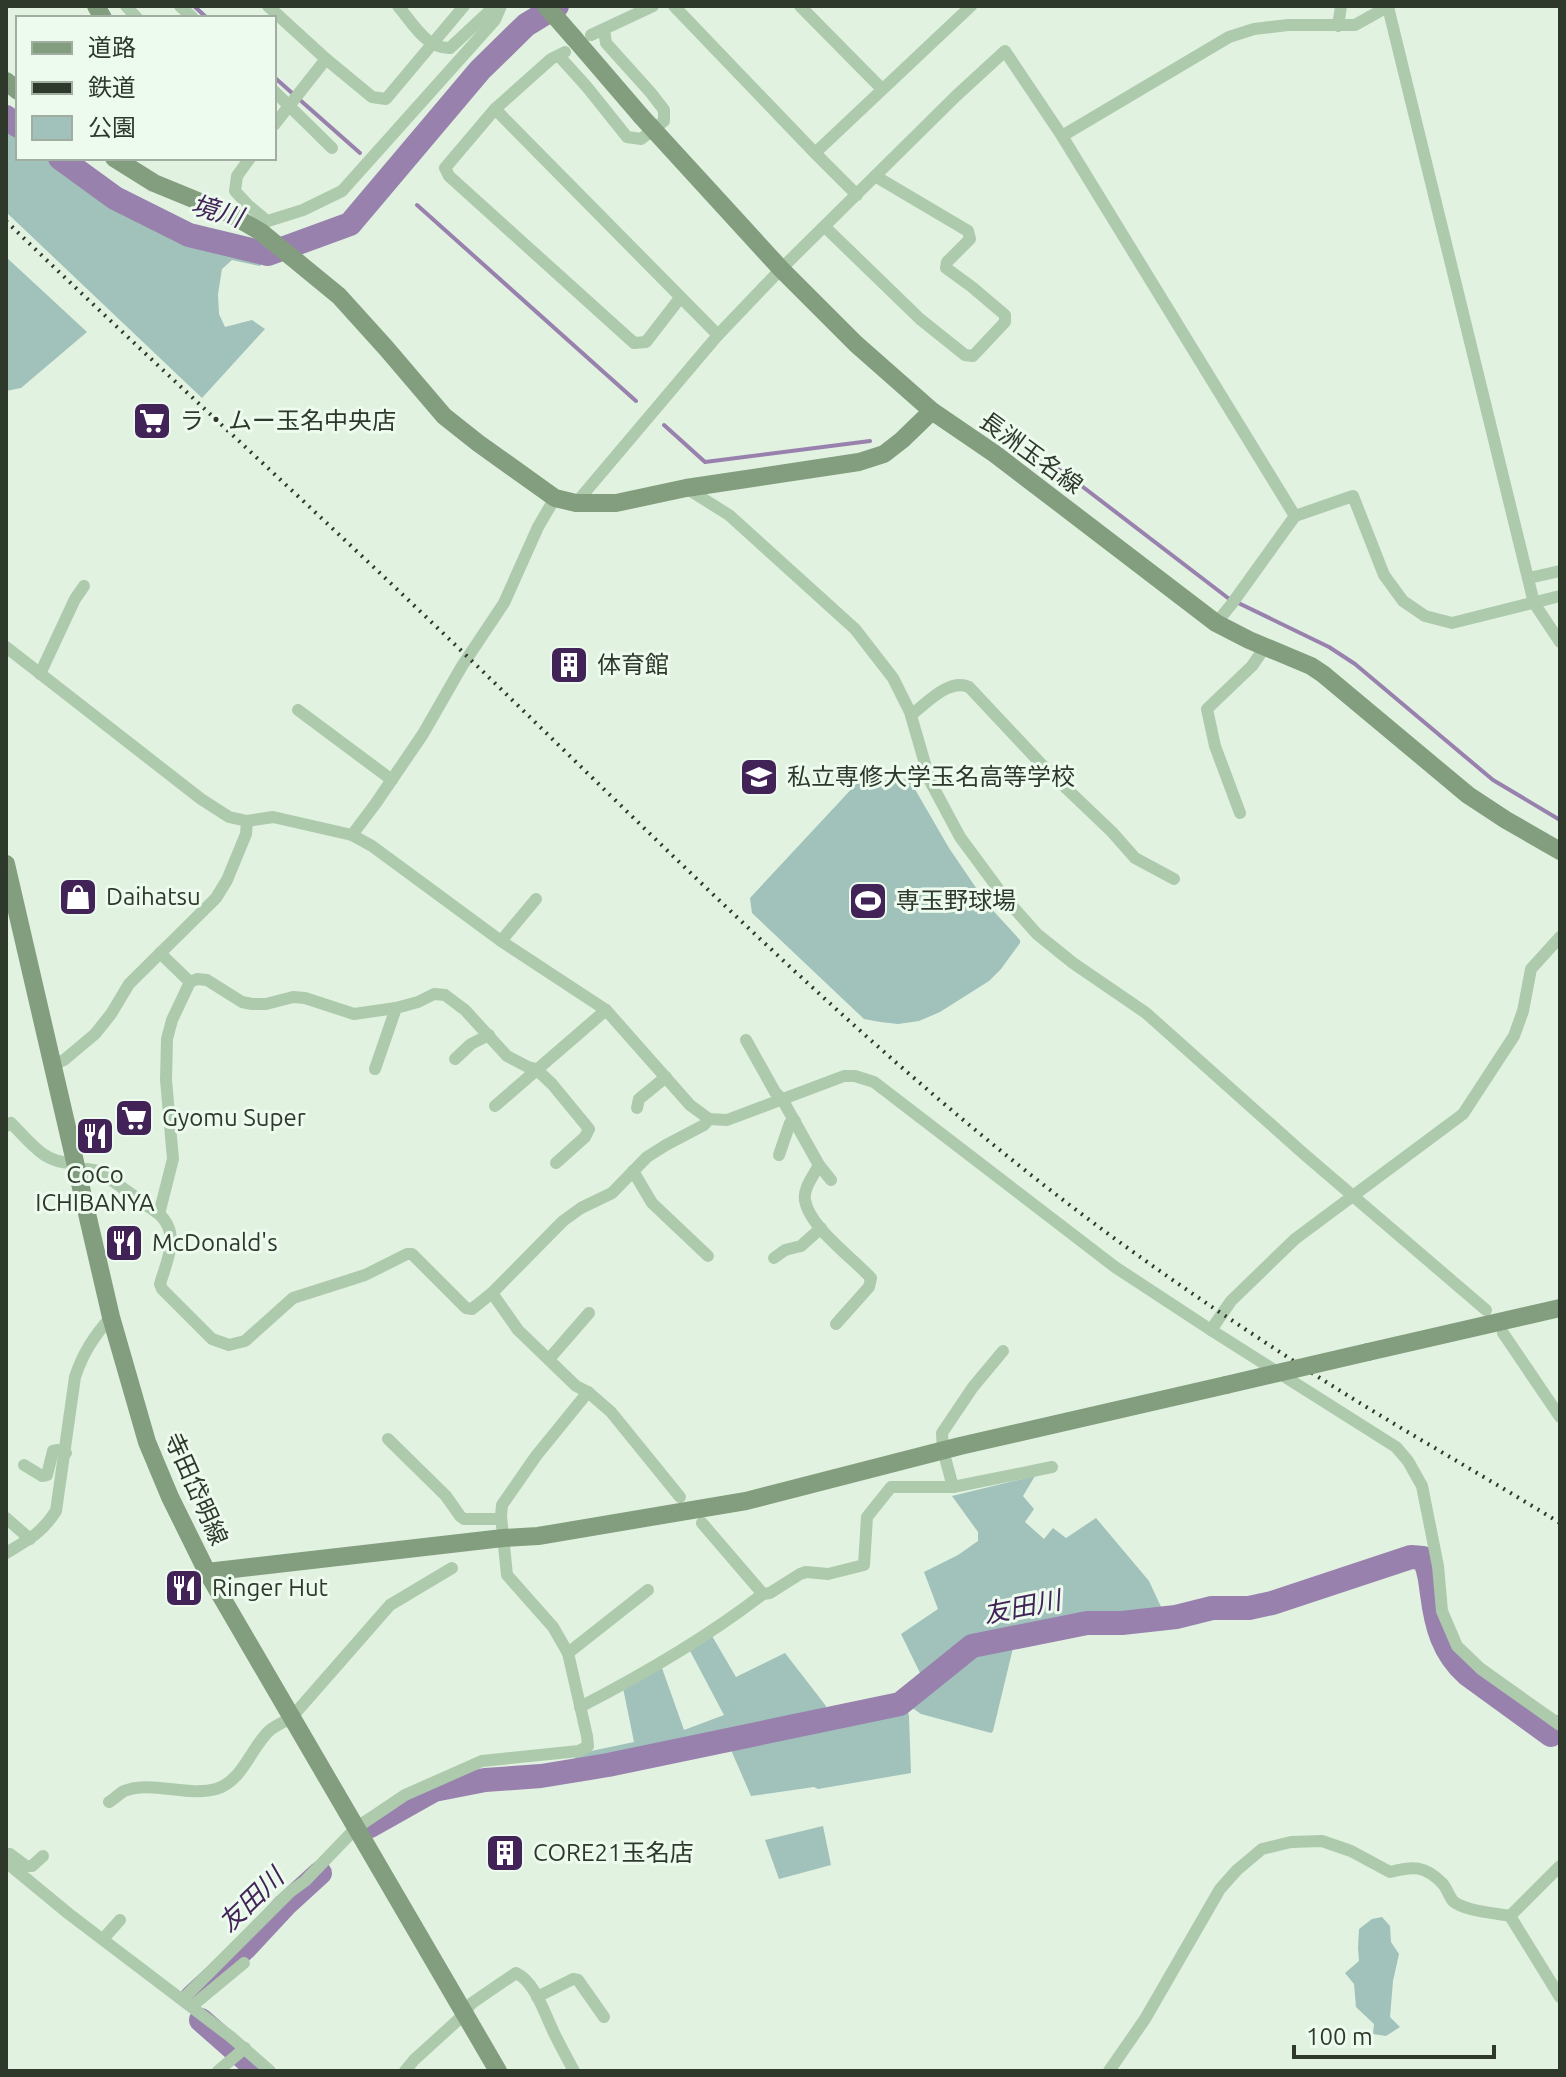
<svg xmlns="http://www.w3.org/2000/svg" width="1566" height="2077" viewBox="0 0 1566 2077" font-family="Ubuntu,'Noto Sans JP',sans-serif">
	<style>
		.green { fill: #a1c1bb }
		.lines { fill: none; stroke-linecap: round; stroke-linejoin: round }
		.stream { stroke: #9981ae; stroke-width: 4 }
		.river { stroke: #9981ae; stroke-width: 24 }
		.street { stroke: #aecaad; stroke-width: 12 }
		.secondary { stroke: #839e7e; stroke-width: 18 }
		.rail { stroke: #2e392b; stroke-width: 4; stroke-dasharray: 2 6; stroke-linecap: butt }
		.secondary-bridge { stroke: #839e7e; stroke-width: 18 }
		.labels { text-anchor: middle; stroke-width: 6; stroke-linejoin: round; paint-order: stroke }
		.poi-label { font-size: 24px; fill: #2e392b; stroke: #edfaee; text-anchor: start }
		.street-label { font-size: 24px; fill: #2e392b; stroke: #edfaee }
		.water-label { font-size: 26px; font-style: italic; fill: #412358; stroke: #edfaee }
	</style>
	<rect width="100%" height="100%" fill="#e1f2e1"/>
	<g class="green">
		<polygon points="6,117 18,126 18,158 60,158 115,198 189,235 268,254 260,266 232,260 222,269 218,294 219,314 225,327 252,320 265,329 202,398 6,212"/>
		<polygon points="6,257 87,332 21,388 6,391"/>
		<polygon points="909,779 949,848 987,904 1020,940 1020,943 1001,969 989,981 940,1012 919,1021 898,1024 880,1022 864,1019 752,913 750,898 858,782"/>
		<polygon points="1035,1476 1023,1496 1034,1509 1025,1522 1044,1539 1053,1528 1066,1538 1096,1518 1149,1581 1162,1609 1105,1615 970,1642 922,1677 901,1634 938,1609 924,1572 958,1555 978,1541 978,1532 952,1496"/>
		<polygon points="712,1636 736,1677 785,1653 826,1706 822,1716 722,1739 570,1769 577,1754 634,1742 623,1688 662,1668 684,1730 724,1715 689,1649"/>
		<polygon points="1013,1648 993,1731 991,1733 921,1714 908,1705 973,1650"/>
		<polygon points="906,1705 909,1716 911,1773 818,1789 814,1787 751,1796 728,1743 875,1713"/>
		<polygon points="823,1826 831,1865 779,1879 765,1840"/>
		<polygon points="1382,1917 1390,1926 1391,1942 1399,1954 1393,1981 1390,2017 1400,2027 1386,2036 1373,2034 1374,2024 1356,2007 1354,1984 1345,1973 1359,1961 1358,1948 1359,1929 1372,1919"/>
	</g>
	<g class="lines">
		<g class="stream">
			<polyline points="194,6 207,18"/>
			<polyline points="274,77 360,153"/>
			<polyline points="417,205 636,401"/>
			<polyline points="664,425 705,462 870,441"/>
			<polyline points="1029,451 1066,474 1228,598 1329,647 1355,664 1493,780 1560,820"/>
		</g>
		<g class="river">
			<polyline points="6,117 18,126"/>
			<polyline points="60,158 115,198 189,235 268,254 350,224 480,70 526,25 557,6"/>
			<path d="M370,1826L434,1790L485,1780L541,1776L608,1765L900,1704L972,1646L1087,1623H1122L1176,1617L1212,1608H1249L1272,1603L1411,1557L1423,1558C1430,1569 1430,1581 1432,1594C1436,1626 1443,1652 1467,1674L1551,1735L1560,1727"/>
			<polyline points="192,1997 245,1948 285,1905 320,1873"/>
			<polyline points="201,2020 259,2071"/>
		</g>
		<g class="street">
			<polyline points="126,6 137,18"/>
			<polyline points="180,6 193,18"/>
			<polyline points="268,6 326,59 372,97 386,99 464,6"/>
			<path d="M398,6C412,22 426,49 450,48L495,6"/>
			<polyline points="674,6 815,153 857,195"/>
			<polyline points="800,6 882,89"/>
			<polyline points="1388,7 1534,603 1560,642"/>
			<polyline points="1338,26 1341,6"/>
			<polyline points="591,35 653,6"/>
			<polyline points="565,52 551,59 495,109 445,168 449,176 634,343 646,342 680,298"/>
			<polyline points="559,56 587,87 627,137 641,139 664,121 664,110 651,93 606,43 604,30"/>
			<polyline points="274,91 332,148"/>
			<polyline points="495,109 718,335"/>
			<polyline points="274,125 326,59"/>
			<polyline points="1062,136 1229,37 1254,29 1288,25 1355,25 1389,6"/>
			<polyline points="815,153 971,6"/>
			<polyline points="250,158 237,176 235,191 248,205 267,221"/>
			<polyline points="252,226 303,210 342,191 495,20 501,6"/>
			<polyline points="825,227 920,319 965,355 973,356 1005,322 1005,315 972,287 946,268 947,262 970,239 968,231 875,176"/>
			<polyline points="686,488 729,515 855,629 893,678 910,712 930,781 960,837 1005,898 1037,934 1073,963 1146,1013 1304,1154 1486,1310"/>
			<polyline points="576,503 718,335 781,269 956,96 1005,51 1062,136 1295,516 1231,605 1216,623"/>
			<polyline points="1295,516 1353,496 1384,575 1403,601 1425,616 1452,623 1560,596"/>
			<polyline points="1529,578 1560,571"/>
			<polyline points="6,647 201,799 229,817 247,821 273,817 352,835 372,846 501,941 606,1010 690,1105 709,1119 727,1120 844,1076 855,1076 874,1082 1115,1267 1211,1330 1396,1447 1408,1461 1422,1486 1438,1566 1442,1611 1457,1646 1481,1669 1560,1725"/>
			<polyline points="40,674 75,599 84,586"/>
			<polyline points="298,710 392,780"/>
			<path d="M911,715C927,703 949,678 969,687L1045,768L1112,832L1135,858L1174,879"/>
			<polyline points="1240,813 1215,746 1207,709 1252,666 1265,647"/>
			<polyline points="352,835 376,803 423,734 462,666 504,603 538,527 555,498"/>
			<polyline points="501,941 536,899"/>
			<polyline points="160,953 190,982"/>
			<polyline points="746,1040 775,1092 782,1099 819,1165 831,1180"/>
			<polyline points="455,1059 471,1044 489,1035"/>
			<polyline points="52,1065 64,1060 95,1034 111,1014 129,984 216,898 227,880 246,834 247,821"/>
			<polyline points="375,1069 396,1008"/>
			<polyline points="495,1106 606,1010"/>
			<polyline points="637,1108 639,1099 666,1077"/>
			<path d="M6,1126L11,1123C32,1144 44,1164 75,1163"/>
			<polyline points="779,1155 790,1123 795,1121"/>
			<path d="M819,1165C814,1175 803,1188 805,1200C809,1227 853,1258 871,1278L869,1287L836,1324"/>
			<polyline points="633,1171 652,1203 708,1256"/>
			<path d="M77,1172L87,1169L99,1171L159,1214C181,1234 167,1260 160,1284L162,1289L212,1339L229,1345L245,1341L293,1298L365,1275L407,1254H412L466,1308L472,1309L492,1293"/>
			<polyline points="159,1214 173,1159 166,1080 167,1039 172,1020 190,982 197,979 207,980 242,1002 252,1004 266,1004 293,997 305,998 354,1014 396,1008 418,1002 434,994 445,995 465,1010 507,1056 528,1067 536,1069 552,1084 589,1129 585,1137 556,1163"/>
			<polyline points="774,1258 785,1250 801,1246 821,1228"/>
			<polyline points="1211,1330 1231,1301 1295,1239 1463,1114 1514,1036 1523,1011 1531,969 1560,937"/>
			<polyline points="1503,1333 1560,1417"/>
			<polyline points="549,1359 589,1313"/>
			<polyline points="388,1439 446,1496 460,1516 464,1519 501,1519"/>
			<polyline points="24,1465 42,1476 47,1475 53,1451 58,1450 66,1453"/>
			<polyline points="953,1487 943,1450 942,1433 973,1387 1003,1351"/>
			<polyline points="680,1497 611,1412 588,1392 576,1386 518,1330 492,1293 563,1221 581,1208 612,1193 647,1157 666,1145 704,1125 709,1119"/>
			<polyline points="6,1518 30,1539"/>
			<polyline points="702,1523 763,1594"/>
			<path d="M6,1553C28,1540 42,1533 56,1511L75,1377C83,1353 94,1336 111,1317"/>
			<polyline points="568,1653 648,1590"/>
			<path d="M580,1707C644,1674 706,1638 763,1594L770,1593L800,1574L806,1572L828,1574L864,1565L867,1517L891,1487H953L1052,1467"/>
			<path d="M109,1802C114,1799 119,1794 124,1791C151,1780 188,1797 216,1789C243,1781 251,1747 270,1730C276,1725 284,1722 291,1718L390,1605L452,1568"/>
			<polyline points="6,1854 10,1854 26,1866 32,1866 43,1856"/>
			<polyline points="6,1862 69,1914 231,2037 270,2071"/>
			<polyline points="1510,1916 1560,1866"/>
			<polyline points="103,1939 120,1920"/>
			<polyline points="537,1997 573,1979 578,1980 604,2017"/>
			<polyline points="183,1999 290,1892 305,1881 356,1828 405,1795 482,1761 579,1751 588,1746 587,1736 568,1653 553,1627 507,1575 501,1516 502,1505 536,1456 588,1392"/>
			<polyline points="193,2007 197,2002 244,1963"/>
			<polyline points="218,2071 245,2048"/>
			<path d="M405,2071L414,2060L458,2020L472,2003L516,1973C536,1982 546,2018 556,2037C562,2049 568,2060 574,2071"/>
			<path d="M1109,2071L1145,2019L1220,1889L1237,1870L1262,1849L1291,1842L1322,1841L1351,1851L1390,1872C1413,1866 1425,1865 1443,1884C1447,1889 1449,1896 1453,1901C1464,1911 1495,1913 1510,1916L1560,1997"/>
		</g>
		<g class="secondary">
			<polyline points="96,6 103,18"/>
			<polyline points="546,6 574,38"/>
			<polyline points="6,81 18,91"/>
			<polyline points="641,116 781,269 856,344 932,411 995,454 1216,623 1249,640 1311,666 1323,674 1468,795 1506,820 1560,851"/>
			<polyline points="114,158 154,183 232,215 261,232 339,296 386,348 444,416 478,443 555,498 576,503 616,503 686,488 859,462 884,454 902,440 932,411"/>
			<polyline points="6,864 111,1317 147,1442 170,1497 207,1572 498,2071"/>
			<polyline points="1368,1352 1560,1308"/>
			<polyline points="207,1572 503,1538 538,1536 746,1501 960,1446 1226,1385"/>
		</g>
		<path class="rail" d="M6,221C160,370 320,514 474,663C668,850 857,1043 1071,1206C1147,1264 1227,1318 1306,1369C1389,1423 1476,1471 1560,1523"/>
		<g class="secondary-bridge">
			<polyline points="574,38 641,116"/>
			<polyline points="1226,1385 1368,1352"/>
		</g>
	</g>
	<defs>
		<g id="supermarket-square" transform="scale(2)"><rect x="-9" y="-9" width="18" height="18" rx="4" fill="#412358" stroke="#edfaee"/><path d="M-6-5.5h2.5l.6 2H6L4.5 2H-2.5L-4.4-4H-6ZM-1.5 3.2a1.3 1.3 0 1 0 .1 0ZM3 3.2a1.3 1.3 0 1 0 .1 0Z" fill="#fff"/></g>
		<g id="building-square" transform="scale(2)"><rect x="-9" y="-9" width="18" height="18" rx="4" fill="#412358" stroke="#edfaee"/><path d="M-4-6H4V6H1V3H-1V6H-4ZM-2.5-4.3h1.7v1.8h-1.7ZM.8-4.3h1.7v1.8H.8ZM-2.5-1h1.7V.8h-1.7ZM.8-1h1.7V.8H.8Z" fill="#fff"/></g>
		<g id="school-square" transform="scale(2)"><rect x="-9" y="-9" width="18" height="18" rx="4" fill="#412358" stroke="#edfaee"/><path d="M0-5L7-2L0 1L-7-2ZM-4 1L0 2.5L4 1V4Q0 6-4 4Z" fill="#fff"/></g>
		<g id="shop-square" transform="scale(2)"><rect x="-9" y="-9" width="18" height="18" rx="4" fill="#412358" stroke="#edfaee"/><path d="M-5-2.5h2.3a2.7 3.5 0 0 1 5.4 0H5L5.5 6h-11ZM-1.5-2.5h3a1.5 2.3 0 0 0-3 0Z" fill="#fff"/></g>
		<g id="stadium-square" transform="scale(2)"><rect x="-9" y="-9" width="18" height="18" rx="4" fill="#412358" stroke="#edfaee"/><path d="M0-5a6.5 5 0 1 0 0 10a6.5 5 0 1 0 0-10ZM-3.5-1.8h7v3.6h-7Z" fill="#fff"/></g>
		<g id="restaurant-square" transform="scale(2)"><rect x="-9" y="-9" width="18" height="18" rx="4" fill="#412358" stroke="#edfaee"/><path d="M-5-6h1v4h1v-4h1v4h1v-4h1v5L-1.5 .5V6h-2V.5L-5-1ZM5-6V6H3V1.5H1.5Q1.5-4 5-6Z" fill="#fff"/></g>
	</defs>
	<g fill-rule="evenodd">
		<use href="#supermarket-square" x="152" y="421"/>
		<use href="#building-square" x="569" y="665"/>
		<use href="#school-square" x="759" y="777"/>
		<use href="#shop-square" x="78" y="897"/>
		<use href="#stadium-square" x="868" y="901"/>
		<use href="#supermarket-square" x="134" y="1118"/>
		<use href="#restaurant-square" x="95" y="1136"/>
		<use href="#restaurant-square" x="124" y="1243"/>
		<use href="#restaurant-square" x="184" y="1588"/>
		<use href="#building-square" x="505" y="1853"/>
	</g>
	<g class="labels">
		<g class="poi-label">
			<text x="180" y="429">ラ・ムー玉名中央店</text>
			<text x="597" y="673">体育館</text>
			<text x="787" y="785">私立専修大学玉名高等学校</text>
			<text x="106" y="905">Daihatsu</text>
			<text x="896" y="909">専玉野球場</text>
			<text x="162" y="1126">Gyomu Super</text>
			<text x="95" y="1183" text-anchor="middle">CoCo<tspan x="95" dy="28">ICHIBANYA</tspan></text>
			<text x="152" y="1251">McDonald's</text>
			<text x="212" y="1596">Ringer Hut</text>
			<text x="533" y="1861">CORE21玉名店</text>
		</g>
		<g class="street-label">
			<text transform="translate(1031 453) rotate(36)" y="8">長洲玉名線</text>
			<text transform="translate(196 1489) rotate(66)" y="8">寺田岱明線</text>
		</g>
		<g class="water-label">
			<text transform="translate(217 211) rotate(16)" y="9">境川</text>
			<text transform="translate(1022 1607) rotate(-11)" y="9">友田川</text>
			<text transform="translate(251 1900) rotate(-44)" y="9">友田川</text>
		</g>
	</g>
	<rect width="1566" height="2077" fill="none" stroke="#2e392b" stroke-width="16"/>
	<rect x="16" y="16" width="260" height="144" fill="#edfaee" stroke="#a1ada0" stroke-width="2"/>
	<rect x="32" y="42" width="40" height="12" fill="#839e7e" stroke="#a1ada0" stroke-width="2"/>
	<text x="88" y="56" font-size="24" fill="#2e392b">道路</text>
	<rect x="32" y="82" width="40" height="12" fill="#2e392b" stroke="#a1ada0" stroke-width="2"/>
	<text x="88" y="96" font-size="24" fill="#2e392b">鉄道</text>
	<rect x="32" y="116" width="40" height="24" fill="#a1c1bb" stroke="#a1ada0" stroke-width="2"/>
	<text x="88" y="136" font-size="24" fill="#2e392b">公園</text>
	<path d="M1294 2045v12h200v-12" fill="none" stroke="#2e392b" stroke-width="4"/>
	<text x="1306" y="2045" font-size="24" fill="#2e392b" stroke="#edfaee" stroke-width="6" paint-order="stroke">100 m</text>
</svg>
